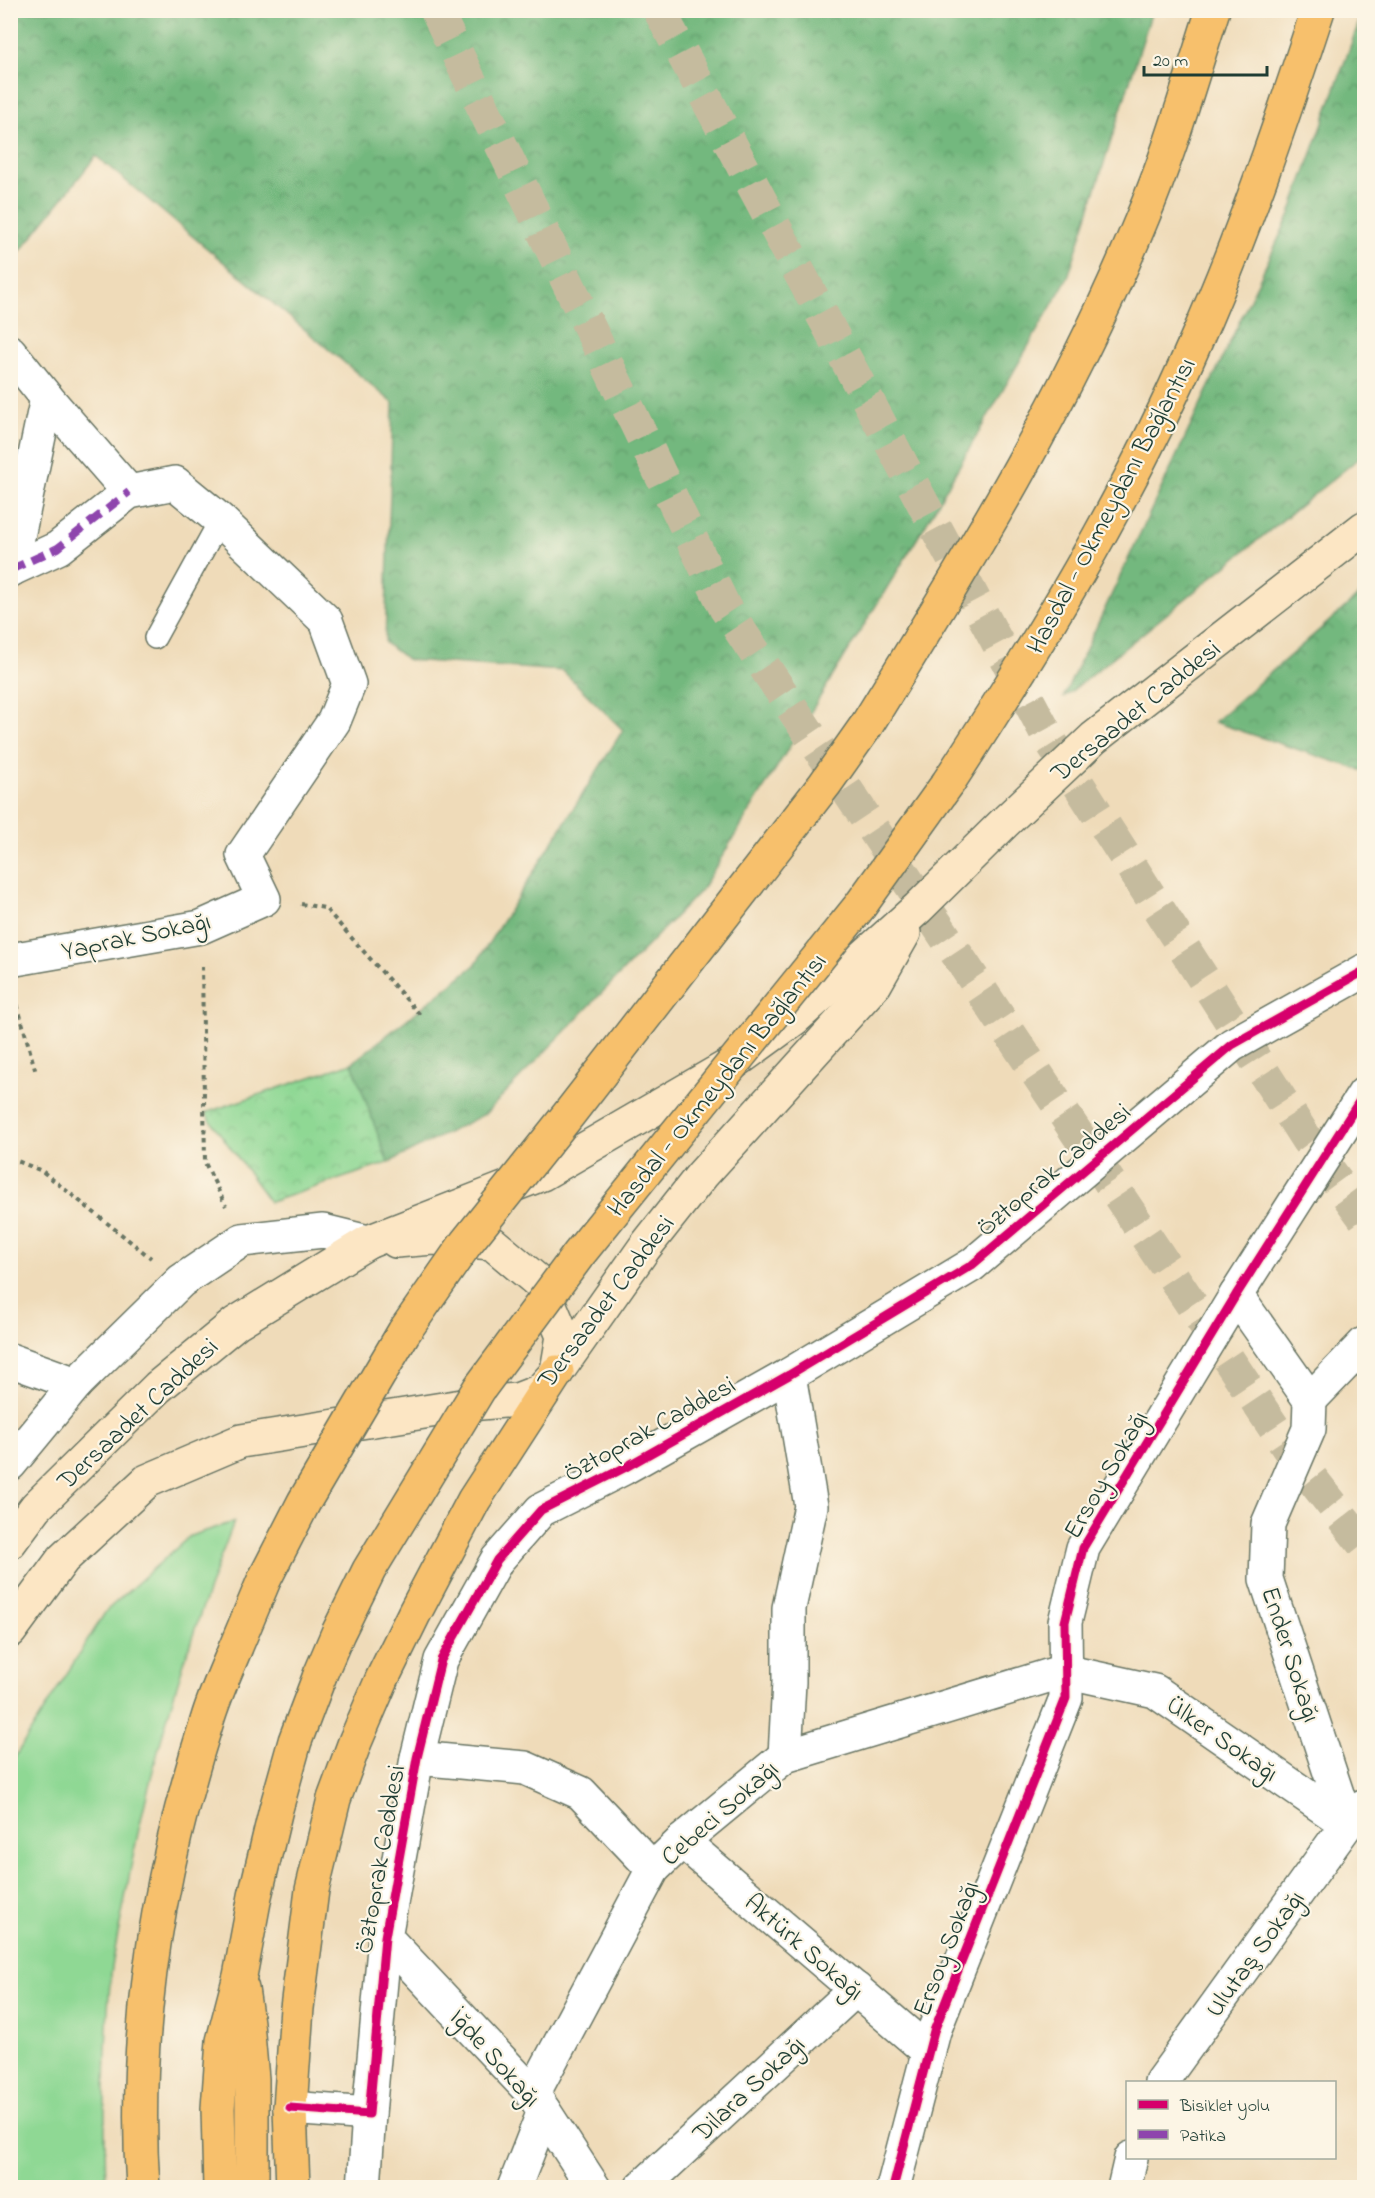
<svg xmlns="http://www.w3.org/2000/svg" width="1375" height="2198" viewBox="0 0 1375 2198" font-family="'Indie Flower',sans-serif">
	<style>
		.grass { fill: #8fd894; stroke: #578a64; stroke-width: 1.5 }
		.forest { fill: url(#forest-crowns); stroke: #497a59; stroke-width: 1.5 }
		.park { fill: url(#park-crowns); stroke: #578a64; stroke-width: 1.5 }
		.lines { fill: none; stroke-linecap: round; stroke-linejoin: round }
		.primary-tunnel { stroke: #c5bb9e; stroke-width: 33; stroke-dasharray: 33 16; stroke-linecap: butt }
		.service-casing { stroke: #687463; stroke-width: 24 }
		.minor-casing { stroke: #687463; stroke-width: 36 }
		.tertiary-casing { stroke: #687463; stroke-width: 36 }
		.secondary-casing { stroke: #687463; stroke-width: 36 }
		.motorway-casing { stroke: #687463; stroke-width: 36 }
		.path { stroke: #687463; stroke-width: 4; stroke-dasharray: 4.5 4.5; stroke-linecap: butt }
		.service { stroke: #fff; stroke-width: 21 }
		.minor { stroke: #fff; stroke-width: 33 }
		.tertiary { stroke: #fff; stroke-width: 33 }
		.secondary { stroke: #fce6c4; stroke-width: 33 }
		.motorway { stroke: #f7c06c; stroke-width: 33 }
		.motorway-bridge-casing { stroke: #687463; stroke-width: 36; stroke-linecap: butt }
		.motorway-bridge { stroke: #f7c06c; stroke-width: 33 }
		.quiet { stroke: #8e44ad; stroke-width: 8; stroke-dasharray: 15 8; stroke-linecap: butt }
		.cycleway-casing { stroke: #fcf5e5; stroke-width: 13 }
		.cycleway { stroke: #d6006c; stroke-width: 9 }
		.labels { text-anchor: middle; stroke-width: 4.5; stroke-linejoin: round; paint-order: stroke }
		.street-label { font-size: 26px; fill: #1f3d34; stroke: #fcf5e5 }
	</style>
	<defs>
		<pattern id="forest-crowns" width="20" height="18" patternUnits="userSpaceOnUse" patternTransform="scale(1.5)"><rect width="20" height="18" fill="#73b87e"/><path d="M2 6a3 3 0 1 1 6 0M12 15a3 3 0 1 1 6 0" fill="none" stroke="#5e9768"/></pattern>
		<pattern id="park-crowns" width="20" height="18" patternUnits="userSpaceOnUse" patternTransform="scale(1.5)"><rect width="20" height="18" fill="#8fd894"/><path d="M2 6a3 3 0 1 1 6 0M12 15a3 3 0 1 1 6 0" fill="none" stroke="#7bba80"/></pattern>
	</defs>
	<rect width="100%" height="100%" fill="#fcf5e5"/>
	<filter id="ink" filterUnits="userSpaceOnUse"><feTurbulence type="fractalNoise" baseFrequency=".0167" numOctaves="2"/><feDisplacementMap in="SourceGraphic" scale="12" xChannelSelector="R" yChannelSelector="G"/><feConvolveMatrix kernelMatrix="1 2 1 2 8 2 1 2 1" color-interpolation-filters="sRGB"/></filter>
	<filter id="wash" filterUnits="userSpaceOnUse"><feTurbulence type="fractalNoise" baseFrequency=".008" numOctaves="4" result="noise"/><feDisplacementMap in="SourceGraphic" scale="24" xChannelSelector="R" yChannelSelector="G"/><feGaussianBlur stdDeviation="1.35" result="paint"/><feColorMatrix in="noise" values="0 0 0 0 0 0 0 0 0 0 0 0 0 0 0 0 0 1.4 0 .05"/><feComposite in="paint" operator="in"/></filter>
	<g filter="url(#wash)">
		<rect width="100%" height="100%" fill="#efdbb9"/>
		<path class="grass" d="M234,1522C187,1642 149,1766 126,1893C121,1922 113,1953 110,1983C104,2050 104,2119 106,2187H11V1763L106,1611L190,1536Z"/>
		<g class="forest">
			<polygon points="117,10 135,13 136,10 1152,11 1068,277 923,529 702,889 485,1114 388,1163 352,1063 475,965 623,730 563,671 408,660 385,643 393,403 96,156 11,263 11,11"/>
			<polygon points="1363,11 1364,11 1364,454 1063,698 1290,214"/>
			<polygon points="1364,591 1364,770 1363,771 1214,722"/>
		</g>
		<polygon class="park" points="352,1063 388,1163 270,1202 205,1113"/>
	</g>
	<g filter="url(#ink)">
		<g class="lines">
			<g class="primary-tunnel">
				<polyline points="436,10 725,608 1289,1450 1364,1545"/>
				<polyline points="659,10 1048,737 1307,1140 1364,1218"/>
			</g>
			<g class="service-casing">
				<polyline id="service" points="155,638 220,520"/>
			</g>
			<g class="minor-casing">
				<g id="minor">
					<polyline points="10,352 47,398 129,492"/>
					<polyline points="10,570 58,548 129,492 175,483 220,520 326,621 349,684 334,721 243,855 264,899 201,927 10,960"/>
					<polyline points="11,570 47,398"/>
					<polyline points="1236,1295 1310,1400 1309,1429 1268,1524 1266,1579 1347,1824"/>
					<polyline points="10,1360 76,1384"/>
					<polyline points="1310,1400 1364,1344"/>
					<polyline points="785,1756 789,1682 789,1608 811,1506 789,1375"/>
					<polyline points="417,1758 525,1768 581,1793 653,1869"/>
					<polyline points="682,1841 929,2052"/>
					<polyline points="385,1937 533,2094 594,2188"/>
					<polyline points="1161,2082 1347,1824 1363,1807"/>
					<polyline points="533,2094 653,1869 682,1841 785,1756 1064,1671 1155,1691 1347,1824"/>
					<polyline points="364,2188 369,2114"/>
					<polyline points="514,2188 544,2111"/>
					<polyline points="641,2188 856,1989"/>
					<polyline points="893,2188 934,2031 1066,1698 1065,1622 1083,1548 1236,1295 1364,1094"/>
					<polyline points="1124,2188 1131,2158"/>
				</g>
			</g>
			<g class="tertiary-casing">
				<g id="tertiary">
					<polyline points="10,1464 76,1384 181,1281 242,1240 323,1231 368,1242"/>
					<polyline points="290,2108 369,2114 385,1937 417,1758 441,1660 497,1560 541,1510 624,1468 789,1375 972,1265 1232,1045 1364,971"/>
				</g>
			</g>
			<g class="secondary-casing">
				<g id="secondary">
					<polyline points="396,1241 433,1238 492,1243 541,1284 563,1336 557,1371"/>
					<polyline points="10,1542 36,1507 158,1387 236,1323 368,1242 542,1174 735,1062 794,1019 918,908 1004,823 1094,738 1364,528"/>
					<polyline points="10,1631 63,1559 147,1481 241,1441 481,1403 517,1400 540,1391 557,1372 645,1247 702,1175 875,984 904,933"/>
				</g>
			</g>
			<g class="motorway-casing">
				<g id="motorway">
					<path d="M866,726C967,563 1068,399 1141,221C1170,153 1190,81 1213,10"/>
					<path d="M948,783C1040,642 1128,498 1195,343C1243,235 1281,123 1318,10"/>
					<polyline points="242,1989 247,2023 252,2079 252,2188"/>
					<path d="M143,2188C132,2030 159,1871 207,1721C214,1697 225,1673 235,1649"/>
					<polyline points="220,2188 218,2108 223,2041 240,1976 255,1896 276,1809 295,1741 320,1675"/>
					<polyline points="293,2188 290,2108 297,2008 312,1890 334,1799 355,1742 382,1679 414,1614 474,1500 557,1372"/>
				</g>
			</g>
			<g class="path">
				<polyline points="301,904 325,908 422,1017"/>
				<polyline points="202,966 205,1163 226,1206"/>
				<polyline points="15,996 36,1073"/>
				<polyline points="10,1158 42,1171 151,1258"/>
			</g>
			<use href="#service" class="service"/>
			<use href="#minor" class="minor"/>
			<use href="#tertiary" class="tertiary"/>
			<use href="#secondary" class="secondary"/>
			<use href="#motorway" class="motorway"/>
			<g class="motorway-bridge-casing">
				<g id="motorway-bridge">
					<polyline points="235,1649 264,1580 304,1502 404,1332 466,1243 569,1114 825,784 866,726"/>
					<polyline points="320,1675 338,1633 369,1570 479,1389 579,1254 860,906 948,783"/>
				</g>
			</g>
			<use href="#motorway-bridge" class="motorway-bridge"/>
			<polyline class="quiet" points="10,570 58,548 129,492"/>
			<g class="cycleway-casing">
				<g id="cycleway">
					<polyline points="290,2108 369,2114 385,1937 417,1758 441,1660 497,1560 541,1510 624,1468 789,1375 972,1265 1232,1045 1364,971"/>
					<polyline points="893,2188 934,2031 1066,1698 1065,1622 1083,1548 1236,1295 1364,1094"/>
				</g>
			</g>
			<use href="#cycleway" class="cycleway"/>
		</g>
	</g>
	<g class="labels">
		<g class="street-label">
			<text transform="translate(1110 505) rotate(-62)" y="9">Hasdal - Okmeydanı Bağlantısı</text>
			<text transform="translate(1135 710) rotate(-39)" y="9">Dersaadet Caddesi</text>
			<text transform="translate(136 935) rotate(-12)" y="9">Yaprak Sokağı</text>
			<text transform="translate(716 1084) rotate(-51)" y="9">Hasdal - Okmeydanı Bağlantısı</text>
			<text transform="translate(1053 1169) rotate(-40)" y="9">Öztoprak Caddesi</text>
			<text transform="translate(605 1301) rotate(-53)" y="9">Dersaadet Caddesi</text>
			<text transform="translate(137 1413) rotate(-43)" y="9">Dersaadet Caddesi</text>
			<text transform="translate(649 1428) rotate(-29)" y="9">Öztoprak Caddesi</text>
			<text transform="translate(1105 1474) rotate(-60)" y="9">Ersoy Sokağı</text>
			<text transform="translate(1292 1654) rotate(72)" y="9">Ender Sokağı</text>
			<text transform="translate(1223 1738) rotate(35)" y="9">Ülker Sokağı</text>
			<text transform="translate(719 1812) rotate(-41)" y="9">Cebeci Sokağı</text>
			<text transform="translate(379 1859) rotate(-80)" y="9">Öztoprak Caddesi</text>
			<text transform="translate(805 1946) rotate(41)" y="9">Aktürk Sokağı</text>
			<text transform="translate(945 1948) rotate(-69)" y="9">Ersoy Sokağı</text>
			<text transform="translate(1254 1953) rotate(-54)" y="9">Ulutaş Sokağı</text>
			<text transform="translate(496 2057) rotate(48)" y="9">İğde Sokağı</text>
			<text transform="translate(748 2088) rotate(-43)" y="9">Dilara Sokağı</text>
		</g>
	</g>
	<rect width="1375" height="2198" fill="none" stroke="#fcf5e5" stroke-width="36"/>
	<rect x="1126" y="2081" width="210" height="78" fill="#fcf5e5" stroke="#a4ab9e" stroke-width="1.5"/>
	<rect x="1138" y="2100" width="30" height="9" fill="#d6006c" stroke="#a4ab9e" stroke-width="1.5"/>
	<text x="1180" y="2111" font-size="18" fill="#1f3d34">Bisiklet yolu</text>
	<rect x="1138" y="2130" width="30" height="9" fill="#8e44ad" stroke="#a4ab9e" stroke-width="1.5"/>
	<text x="1180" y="2141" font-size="18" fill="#1f3d34">Patika</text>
	<path d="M1144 66v9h123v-9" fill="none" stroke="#1f3d34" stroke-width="3"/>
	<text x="1153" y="66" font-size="18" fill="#1f3d34" stroke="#fcf5e5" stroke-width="4.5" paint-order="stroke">20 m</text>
</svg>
